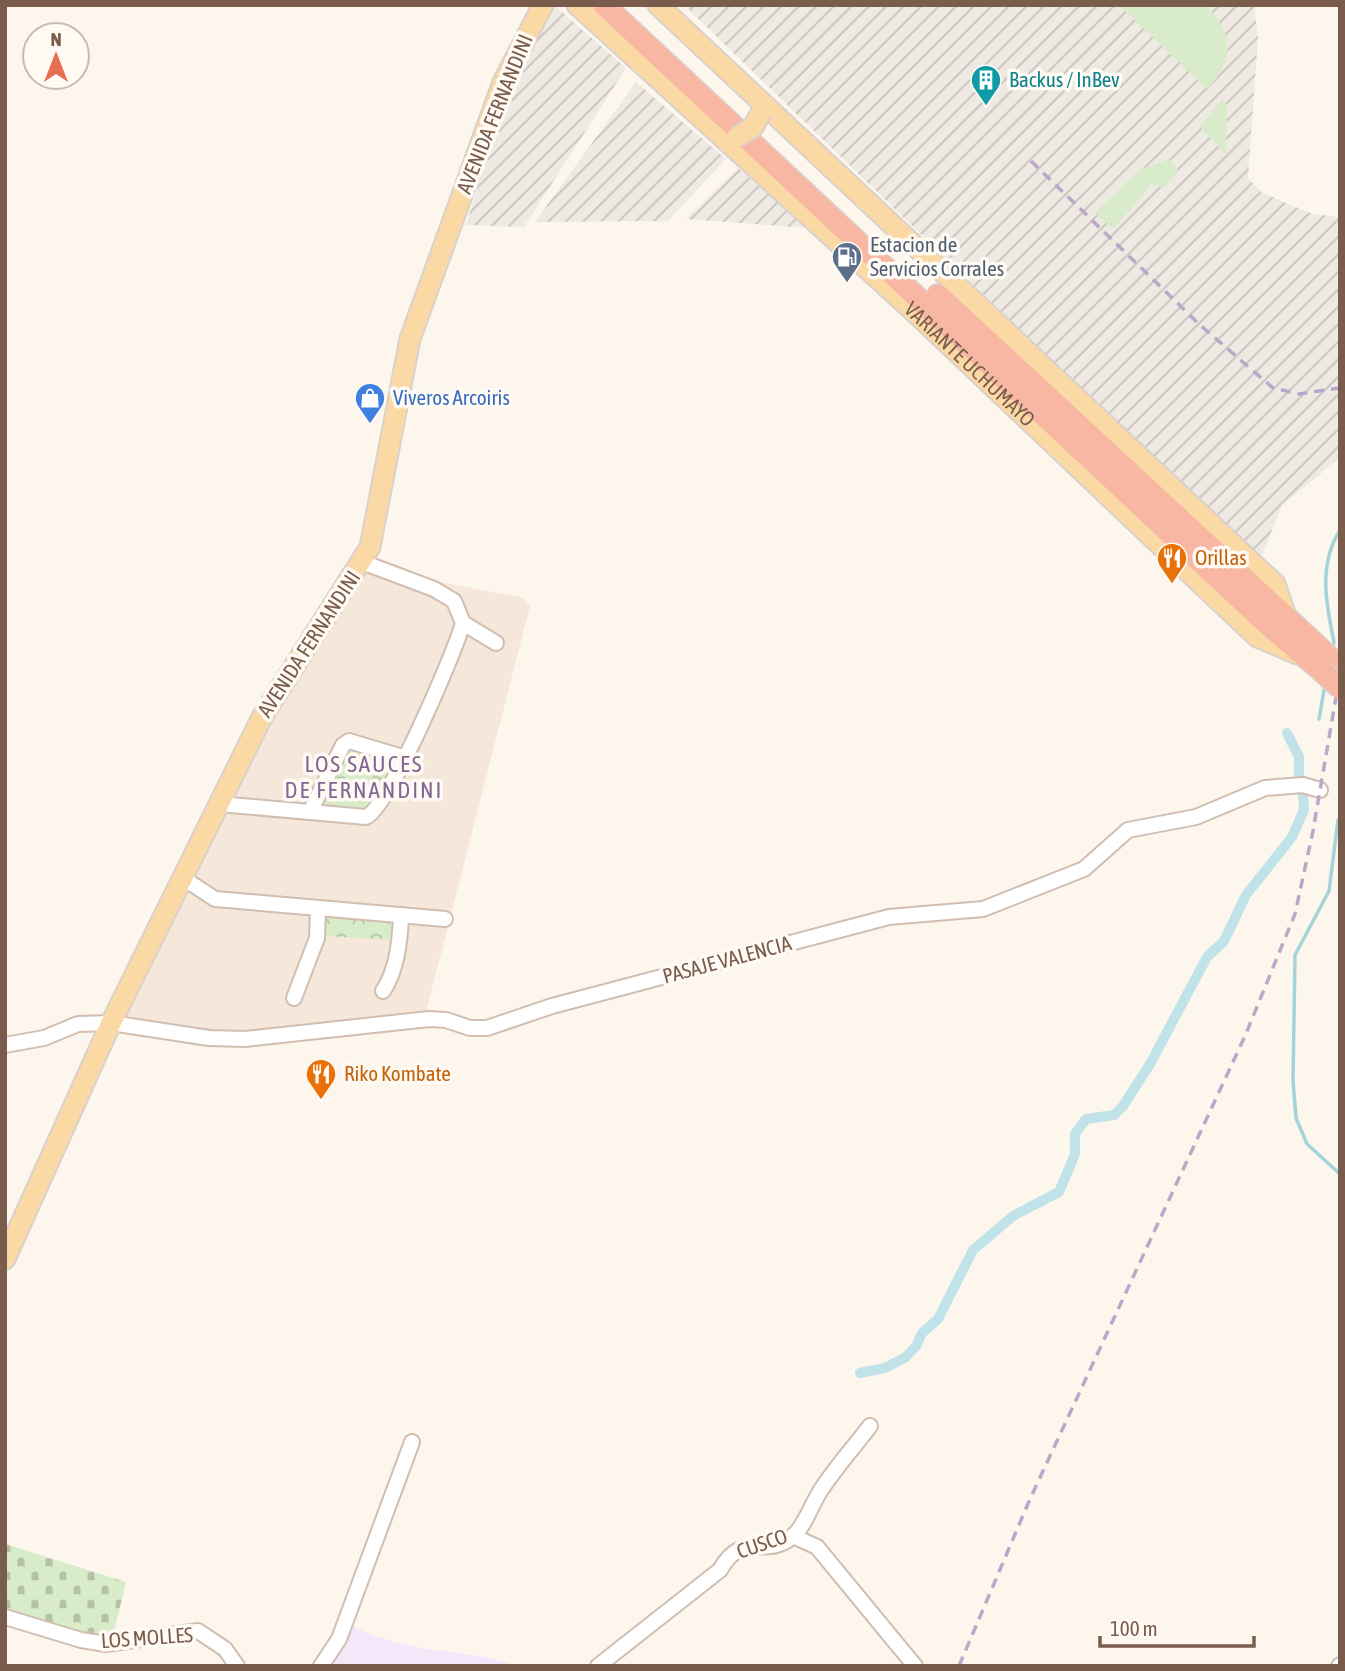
<svg xmlns="http://www.w3.org/2000/svg" width="1345" height="1671" viewBox="0 0 1345 1671" font-family="'Asap Condensed',sans-serif">
	<style>
		.residential { fill: #f5e8da }
		.industrial { fill: url(#industrial-furrows) }
		.education { fill: #f3e8fa }
		.grass { fill: #d8ecc9 }
		.cemetery { fill: url(#cemetery-stones) }
		.park { fill: url(#park-crowns) }
		.lines { fill: none; stroke-linecap: round; stroke-linejoin: round }
		.stream { stroke: #a5d3da; stroke-width: 3.5 }
		.canal { stroke: #bfe3e8; stroke-width: 10 }
		.minor-casing { stroke: #d1beb0; stroke-width: 18 }
		.major-casing { stroke: #dad1cd; stroke-width: 23 }
		.highway-casing { stroke: #dad1cd; stroke-width: 24 }
		.minor { stroke: #fff; stroke-width: 14 }
		.major { stroke: #fbd9a5; stroke-width: 19 }
		.highway { stroke: #f7b7a3; stroke-width: 21 }
		.rail { stroke: #b9a8c9; stroke-width: 3.5; stroke-dasharray: 10 7; stroke-linecap: butt }
		.major-bridge-casing { stroke: #dad1cd; stroke-width: 23; stroke-linecap: butt }
		.highway-bridge-casing { stroke: #dad1cd; stroke-width: 24; stroke-linecap: butt }
		.major-bridge { stroke: #fbd9a5; stroke-width: 19 }
		.highway-bridge { stroke: #f7b7a3; stroke-width: 21 }
		.labels { text-anchor: middle; stroke-width: 7; stroke-linejoin: round; paint-order: stroke }
		.culture-label { font-size: 21px; fill: #0d838f; stroke: #fffaf3; text-anchor: start }
		.street-label { font-size: 21px; fill: #7a5c4d; stroke: #fffaf3 }
		.service-label { font-size: 21px; fill: #4e5e75; stroke: #fffaf3; text-anchor: start }
		.shop-label { font-size: 21px; fill: #366cbe; stroke: #fffaf3; text-anchor: start }
		.food-label { font-size: 21px; fill: #c56008; stroke: #fffaf3; text-anchor: start }
		.neighbourhood-label { font-size: 23px; letter-spacing: 2px; fill: #846695; stroke: #fffaf3 }
	</style>
	<defs>
		<pattern id="industrial-furrows" width="10" height="10" patternUnits="userSpaceOnUse" patternTransform="scale(1.75)"><rect width="10" height="10" fill="#efe9e4"/><path d="M-1 1l2-2M0 10L10 0M9 11l2-2" fill="none" stroke="#c7c0bb"/></pattern>
		<pattern id="cemetery-stones" width="16" height="16" patternUnits="userSpaceOnUse" patternTransform="scale(1.75)"><rect width="16" height="16" fill="#d8ecc9"/><path d="M2 7V4a2 2 0 0 1 4 0v3zM10 15v-3a2 2 0 0 1 4 0v3z" fill="#b4c2a5"/></pattern>
		<pattern id="park-crowns" width="20" height="18" patternUnits="userSpaceOnUse" patternTransform="scale(1.75)"><rect width="20" height="18" fill="#d8ecc9"/><path d="M2 6a3 3 0 1 1 6 0M12 15a3 3 0 1 1 6 0" fill="none" stroke="#b4c2a5"/></pattern>
	</defs>
	<rect width="100%" height="100%" fill="#fdf6ec"/>
	<polygon class="residential" points="358,555 430,580 524,598 530,606 423,1024 263,1040 105,1027"/>
	<g class="industrial">
		<polygon points="554,5 626,68 524,227 466,225 513,71"/>
		<polygon points="684,5 1254,5 1258,38 1248,178 1261,192 1312,214 1340,217 1340,458 1282,505 1261,558 1150,456"/>
		<polygon points="636,82 726,159 668,221 535,222"/>
		<polygon points="738,168 808,228 686,219"/>
	</g>
	<polygon class="education" points="348,1624 371,1635 415,1647 485,1657 519,1666 326,1666"/>
	<g class="grass">
		<path d="M1119,5H1205C1234,31 1235,60 1207,89Z"/>
		<polygon points="1222,99 1227,104 1226,154 1200,127"/>
		<polygon points="1169,159 1178,171 1164,188 1151,184 1114,229 1095,213 1139,170"/>
	</g>
	<polygon class="cemetery" points="5,1544 126,1582 112,1640 5,1609"/>
	<g class="park">
		<polygon points="351,745 397,761 371,811 323,807 320,801"/>
		<polygon points="324,915 394,919 393,940 323,936"/>
	</g>
	<g class="lines">
		<g class="stream">
			<path d="M1332,650L1334,642C1326,604 1318,565 1340,530"/>
			<polyline points="1319,719 1325,685"/>
			<polyline points="1338,820 1329,891 1295,955 1293,1081 1296,1118 1307,1144 1340,1174"/>
		</g>
		<g class="canal">
			<polyline points="1287,733 1299,757 1299,778"/>
			<polyline points="860,1373 885,1368 906,1357 916,1346 922,1333 938,1319 973,1250 1013,1216 1059,1192 1075,1154 1075,1134 1086,1119 1114,1115 1123,1106 1150,1064 1207,957 1224,941 1246,895 1292,837 1304,810 1303,794"/>
		</g>
		<g class="minor-casing">
			<g id="minor">
				<polyline points="463,623 496,643"/>
				<path d="M219,804L366,817C388,809 455,652 463,623L454,601L434,589L362,562"/>
				<polyline points="310,812 343,745 349,741 406,758"/>
				<polyline points="183,878 215,899 445,919"/>
				<path d="M383,991C397,970 400,941 401,915"/>
				<polyline points="294,998 317,938 318,909"/>
				<polyline points="5,1045 44,1038 78,1024 111,1023 209,1038 245,1039 429,1019 446,1020 470,1028 487,1028 552,1006 889,917 983,909 1084,869 1128,830 1196,817 1265,788 1303,785 1320,790"/>
				<polyline points="793,1536 817,1547 915,1666"/>
				<polyline points="5,1617 81,1640 106,1644 198,1631 225,1649 237,1666"/>
				<polyline points="321,1666 339,1639 412,1442"/>
				<path d="M598,1666L720,1570C743,1529 766,1560 793,1536C805,1526 812,1503 821,1490C835,1468 854,1447 870,1426"/>
				<polyline points="1339,1666 1340,1665"/>
			</g>
		</g>
		<g class="major-casing">
			<g id="major">
				<path id="s1" d="M577,5L910,308L1257,637L1297,654"/>
				<polyline points="658,5 1275,584 1287,619"/>
				<polyline points="5,1259 111,1023 262,717 370,547 410,339 503,82 543,5"/>
			</g>
		</g>
		<g class="highway-casing">
			<g id="highway">
				<polyline points="604,5 1268,625 1322,671"/>
				<polyline points="938,295 1340,667"/>
			</g>
		</g>
		<use href="#minor" class="minor"/>
		<use href="#major" class="major"/>
		<use href="#highway" class="highway"/>
		<g class="rail">
			<polyline points="1031,161 1200,325 1273,388 1299,394 1340,388"/>
			<polyline points="959,1666 1030,1499 1245,1036 1295,914 1313,831 1340,674"/>
		</g>
		<g class="major-bridge-casing">
			<polyline id="major-bridge" points="737,137 753,127 762,111"/>
		</g>
		<g class="highway-bridge-casing">
			<polyline id="highway-bridge" points="1322,671 1340,688"/>
		</g>
		<use href="#major-bridge" class="major-bridge"/>
		<use href="#highway-bridge" class="highway-bridge"/>
	</g>
	<defs>
		<g id="building-pin" transform="scale(1.575)"><path d="M0 17L-7.5 6A9.5 9.5 0 1 1 7.5 6Z" fill="#0f9aa8" stroke="#fffaf3"/><path d="M-4-6H4V6H1V3H-1V6H-4ZM-2.5-4.3h1.7v1.8h-1.7ZM.8-4.3h1.7v1.8H.8ZM-2.5-1h1.7V.8h-1.7ZM.8-1h1.7V.8H.8Z" fill="#fff"/></g>
		<g id="fuel-pin" transform="scale(1.575)"><path d="M0 17L-7.5 6A9.5 9.5 0 1 1 7.5 6Z" fill="#5c6f8a" stroke="#fffaf3"/><path d="M-5.5-6h7V0h2V4h1.3V-2.5L3-4.5l.8-.8L6-3V5H2.5V1h-1V6h-7ZM-4.2-4.7v3.2H.2V-4.7Z" fill="#fff"/></g>
		<g id="shop-pin" transform="scale(1.575)"><path d="M0 17L-7.5 6A9.5 9.5 0 1 1 7.5 6Z" fill="#3f7fe0" stroke="#fffaf3"/><path d="M-5-2.5h2.3a2.7 3.5 0 0 1 5.4 0H5L5.5 6h-11ZM-1.5-2.5h3a1.5 2.3 0 0 0-3 0Z" fill="#fff"/></g>
		<g id="restaurant-pin" transform="scale(1.575)"><path d="M0 17L-7.5 6A9.5 9.5 0 1 1 7.5 6Z" fill="#e8710a" stroke="#fffaf3"/><path d="M-5-6h1v4h1v-4h1v4h1v-4h1v5L-1.5 .5V6h-2V.5L-5-1ZM5-6V6H3V1.5H1.5Q1.5-4 5-6Z" fill="#fff"/></g>
	</defs>
	<g fill-rule="evenodd">
		<use href="#building-pin" x="986" y="80"/>
		<use href="#fuel-pin" x="847" y="257"/>
		<use href="#shop-pin" x="370" y="398"/>
		<use href="#restaurant-pin" x="1172" y="558"/>
		<use href="#restaurant-pin" x="321" y="1074"/>
	</g>
	<g class="labels">
		<g class="culture-label">
			<text x="1009" y="87">Backus / InBev</text>
		</g>
		<g class="street-label">
			<text transform="translate(495 114) rotate(-68)" y="7">AVENIDA FERNANDINI</text>
			<text dy="7" stroke="none"><textPath href="#s1" startOffset="532">VARIANTE UCHUMAYO</textPath></text>
			<text transform="translate(309 644) rotate(-57)" y="7">AVENIDA FERNANDINI</text>
			<text transform="translate(727 960) rotate(-15)" y="7">PASAJE VALENCIA</text>
			<text transform="translate(762 1544) rotate(-19)" y="7">CUSCO</text>
			<text transform="translate(147 1638) rotate(-4)" y="7">LOS MOLLES</text>
		</g>
		<g class="service-label">
			<text x="870" y="252">Estacion de<tspan x="870" dy="24">Servicios Corrales</tspan></text>
		</g>
		<g class="shop-label">
			<text x="393" y="405">Viveros Arcoiris</text>
		</g>
		<g class="food-label">
			<text x="1195" y="565">Orillas</text>
			<text x="344" y="1081">Riko Kombate</text>
		</g>
		<g class="neighbourhood-label">
			<text x="364" y="772">LOS SAUCES<tspan x="364" dy="26">DE FERNANDINI</tspan></text>
		</g>
	</g>
	<rect width="1345" height="1671" fill="none" stroke="#7a5c4d" stroke-width="14"/>
	<g transform="translate(56 56)"><circle r="33" fill="#fffaf3" stroke="#cabbb1" stroke-width="2"/>
	<path d="M0-5L12 26L0 18L-12 26Z" fill="#e76f51"/>
	<text y="-10" font-size="19" font-weight="bold" text-anchor="middle" fill="#7a5c4d">N</text>
	</g>
	<path d="M1100 1636v10h154v-10" fill="none" stroke="#7a5c4d" stroke-width="3.5"/>
	<text x="1110" y="1636" font-size="21" fill="#7a5c4d" stroke="#fffaf3" stroke-width="5" paint-order="stroke">100 m</text>
</svg>
